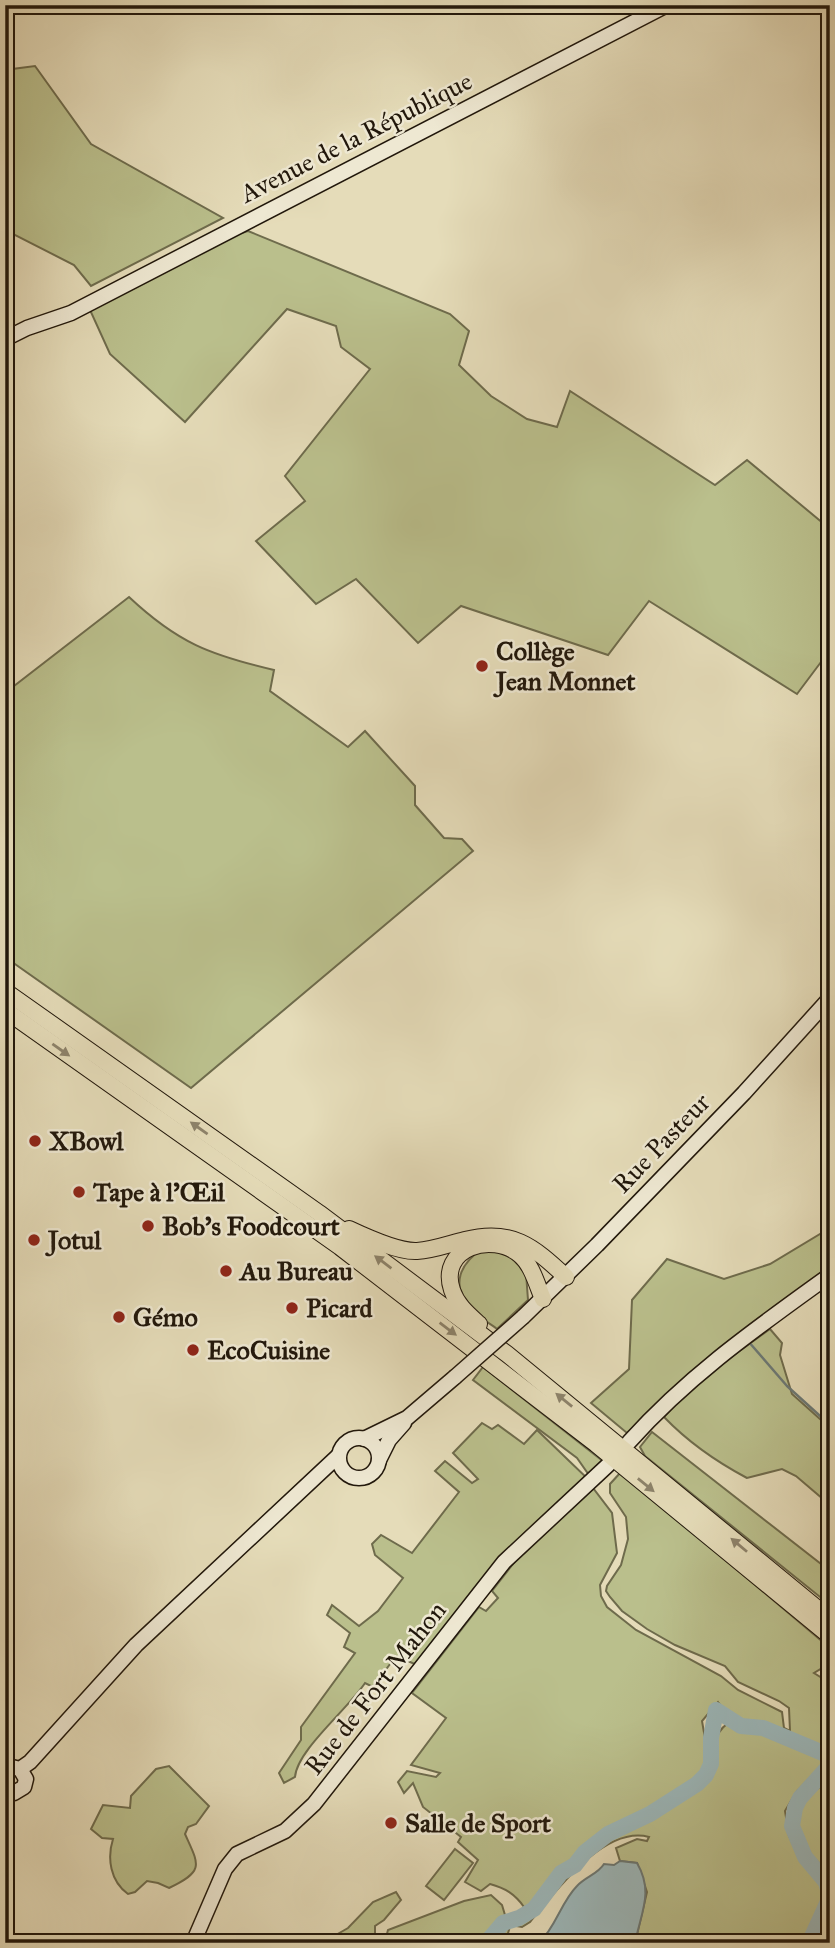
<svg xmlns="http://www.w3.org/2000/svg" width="835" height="1948" viewBox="0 0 835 1948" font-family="'IM FELL Great Primer',serif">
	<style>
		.green { fill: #babf8c; stroke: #6e6b4c; stroke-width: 2; fill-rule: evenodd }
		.water { fill: #9cb8bb; stroke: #6b7875; stroke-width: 2 }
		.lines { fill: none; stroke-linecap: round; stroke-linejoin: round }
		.stream { stroke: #6b7875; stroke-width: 2.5 }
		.river { stroke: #9cb8bb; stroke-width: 16 }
		.secondary-casing { stroke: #21170b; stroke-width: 17 }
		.primary-casing { stroke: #21170b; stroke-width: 18 }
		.secondary { stroke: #eee8d2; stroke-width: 14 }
		.primary { stroke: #e5dcb9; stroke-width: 16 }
		.secondary-bridge-casing { stroke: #21170b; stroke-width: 17; stroke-linecap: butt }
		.secondary-bridge { stroke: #eee8d2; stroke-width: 14 }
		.oneway { fill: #8d836b }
		.poi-dot { fill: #8f2418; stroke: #eee8d2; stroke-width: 2.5 }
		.labels { text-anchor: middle; stroke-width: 5; stroke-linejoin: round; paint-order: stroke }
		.street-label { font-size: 26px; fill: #21170b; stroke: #eee8d2 }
		.poi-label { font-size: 26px; font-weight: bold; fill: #21170b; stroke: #eee8d2; text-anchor: start }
	</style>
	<rect width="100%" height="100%" fill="#e5dcb9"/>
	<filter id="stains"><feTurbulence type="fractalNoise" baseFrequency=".00286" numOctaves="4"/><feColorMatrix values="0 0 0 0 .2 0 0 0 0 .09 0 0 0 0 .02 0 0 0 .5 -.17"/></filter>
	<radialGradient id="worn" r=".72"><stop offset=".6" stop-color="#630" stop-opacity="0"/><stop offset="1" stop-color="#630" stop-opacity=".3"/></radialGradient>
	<g class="green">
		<polygon points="35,66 91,144 223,218 91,286 74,265 5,230 5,70"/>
		<polygon points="248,231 450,314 469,331 459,365 491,396 527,419 557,427 570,391 715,485 747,460 830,529 830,650 797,694 649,601 608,655 461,606 418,643 356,579 316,604 256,541 305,501 285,476 370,369 341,347 336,326 287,309 185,422 110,354 90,310 222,239"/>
		<path d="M129,597C178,643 210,655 274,670L270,691L348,747L365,731L415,786V805L444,838L462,839L473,851L191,1088L5,957V693Z"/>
		<polygon points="830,1228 830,1270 711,1356 627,1433 591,1403 629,1369 632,1300 667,1259 724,1279 770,1264"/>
		<path d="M482,1249L508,1254L526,1273L528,1300L497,1329C488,1322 476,1316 469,1307C451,1284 460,1264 482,1249Z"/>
		<path d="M770,1329L782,1343L780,1355L792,1394L830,1428V1505L796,1476L782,1469L747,1478C715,1461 689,1443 664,1417L691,1386Z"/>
		<polygon points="483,1367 604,1462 589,1475 577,1458 473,1380"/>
		<path d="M482,1423L492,1429L498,1425L524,1444L537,1430L590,1481L417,1665L396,1656L373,1687L365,1683C348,1709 297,1750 295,1777L284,1783L279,1773L301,1740V1727L355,1653L344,1647L350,1633L327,1615L332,1605L359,1626L378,1611L403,1578L375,1555L372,1544L381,1535L412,1553L459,1492L435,1471L445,1461L472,1483L478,1479L453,1453Z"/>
		<polygon points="652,1432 830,1571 830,1605 645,1456 640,1447"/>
		<path d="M621,1472L830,1648V1670L824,1667L814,1673L830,1683V1758L797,1791L785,1811L789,1836L798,1855L822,1882L825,1895L805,1943H635L647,1892L637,1863L620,1861L616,1848L637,1839L647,1841L649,1837C604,1825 556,1891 530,1922L522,1927L516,1926L524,1907C515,1894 505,1888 490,1884L481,1891L465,1882L478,1860L458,1842L461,1837L423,1807L413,1783L404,1793L398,1782L407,1771L436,1777L440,1773L411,1765L446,1718L412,1693L479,1607L486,1611L498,1598L492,1591L520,1555L593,1488L612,1513L617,1553L600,1585L601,1596L607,1607L636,1630L721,1676L738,1690L782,1712L784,1728L790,1731L789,1708L779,1701L738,1682L725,1666L675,1645L647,1629L622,1611L610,1597L606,1591L607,1586L621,1565L628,1539L626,1517L610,1493V1484ZM718,1702L733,1721C709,1730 714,1760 709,1781L708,1756L702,1721Z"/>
		<path d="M169,1766L209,1806L196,1824L188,1827L185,1834C199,1865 205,1871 169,1888L158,1883L147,1881L135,1892L128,1894C110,1881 107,1858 113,1839L102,1838L91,1829L103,1805L130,1808L131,1796L156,1769Z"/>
		<polygon points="830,1769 830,1877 828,1872 803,1847 798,1831 797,1812 805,1798 821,1786"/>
		<polygon points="455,1849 473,1863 444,1900 426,1886"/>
		<polygon points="396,1892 401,1900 384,1920 375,1926 375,1939 385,1941 388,1930 464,1901 491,1895 502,1905 505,1915 497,1926 511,1923 506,1940 503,1943 331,1943 336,1935 348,1928 373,1902"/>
	</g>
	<path class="water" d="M620,1861L637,1863C654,1892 641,1912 635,1943H539C556,1927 561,1902 577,1886C585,1877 598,1874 604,1864L614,1865Z"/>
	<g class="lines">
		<polyline class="stream" points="748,1341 787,1386 830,1425"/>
		<g class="river">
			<polyline points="830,1765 800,1798 795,1808 792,1826 805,1857 826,1882 830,1897"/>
			<polyline points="486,1943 503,1923 519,1918 534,1909 561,1873 575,1865 585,1852 608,1834 650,1814 697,1784 706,1775 711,1764 711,1738 716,1710 741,1726 763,1728 830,1756"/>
			<polyline points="809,1943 830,1897"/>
		</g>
		<g class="secondary-casing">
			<g id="secondary">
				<polyline points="5,339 27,328 71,313 667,5"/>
				<polyline points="523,1317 597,1245 744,1093 830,998"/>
				<circle cx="359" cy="1458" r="20"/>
				<polyline points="364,1439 407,1418 455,1377"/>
				<path d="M629,1442C689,1375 758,1327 830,1275"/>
				<polyline points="379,1460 389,1440 404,1423"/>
				<polyline points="5,1770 12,1767 20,1769 30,1762 136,1645 338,1456"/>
				<polyline points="5,1790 14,1793 24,1787 26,1779 20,1769"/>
				<polyline points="193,1943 225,1869 237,1854 285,1831 314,1804 504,1562 608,1465"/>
			</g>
		</g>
		<g class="primary-casing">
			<g id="primary">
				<polyline points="5,991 319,1213 507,1354 830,1619"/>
				<polyline points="5,1010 340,1247 596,1444 830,1636"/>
				<path d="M349,1229C366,1237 398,1252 417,1251C433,1250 449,1244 465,1240C511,1228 533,1246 566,1277"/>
				<path d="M479,1324C468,1314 457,1305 452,1290C438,1248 492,1231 520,1255C532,1265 537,1285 543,1299"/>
			</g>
		</g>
		<use href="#secondary" class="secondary"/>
		<use href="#primary" class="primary"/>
		<g class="secondary-bridge-casing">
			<polyline id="secondary-bridge" points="455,1377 523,1317"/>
		</g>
		<use href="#secondary-bridge" class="secondary-bridge"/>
	</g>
	<defs><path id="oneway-solid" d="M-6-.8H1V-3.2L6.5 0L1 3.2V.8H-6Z" transform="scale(1.75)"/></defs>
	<g class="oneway">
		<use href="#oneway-solid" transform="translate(61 1050) rotate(35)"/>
		<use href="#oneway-solid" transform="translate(199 1128) rotate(-145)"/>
		<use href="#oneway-solid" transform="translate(383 1262) rotate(-143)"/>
		<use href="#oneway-solid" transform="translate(448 1329) rotate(37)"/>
		<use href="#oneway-solid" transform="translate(564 1400) rotate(-141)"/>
		<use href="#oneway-solid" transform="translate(646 1485) rotate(39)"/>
		<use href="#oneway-solid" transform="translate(739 1545) rotate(-140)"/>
	</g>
	<g class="poi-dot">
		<circle cx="482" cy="666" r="7"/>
		<circle cx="35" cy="1141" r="7"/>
		<circle cx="79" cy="1192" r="7"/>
		<circle cx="148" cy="1226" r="7"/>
		<circle cx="34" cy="1240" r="7"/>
		<circle cx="226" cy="1271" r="7"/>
		<circle cx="292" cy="1308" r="7"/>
		<circle cx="119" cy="1317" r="7"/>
		<circle cx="193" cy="1350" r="7"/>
		<circle cx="391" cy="1823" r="7"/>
	</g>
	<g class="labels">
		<g class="street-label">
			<text transform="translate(356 137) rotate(-27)" y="9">Avenue de la République</text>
			<text transform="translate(661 1143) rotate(-46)" y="9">Rue Pasteur</text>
			<text transform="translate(375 1688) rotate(-52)" y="9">Rue de Fort Mahon</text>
		</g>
		<g class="poi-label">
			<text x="496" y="660">Collège<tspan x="496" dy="30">Jean Monnet</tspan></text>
			<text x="49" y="1150">XBowl</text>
			<text x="93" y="1201">Tape à l'Œil</text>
			<text x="162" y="1235">Bob's Foodcourt</text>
			<text x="48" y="1249">Jotul</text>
			<text x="240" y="1280">Au Bureau</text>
			<text x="306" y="1317">Picard</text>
			<text x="133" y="1326">Gémo</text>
			<text x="207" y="1359">EcoCuisine</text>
			<text x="405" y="1832">Salle de Sport</text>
		</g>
	</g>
	<rect width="835" height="1948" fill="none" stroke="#e5dcb9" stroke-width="28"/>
	<rect x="7" y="7" width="821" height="1934" fill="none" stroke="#21170b" stroke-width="3.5"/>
	<rect x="14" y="14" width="807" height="1920" fill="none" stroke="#21170b" stroke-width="2"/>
	<rect width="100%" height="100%" filter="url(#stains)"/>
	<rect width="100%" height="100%" fill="url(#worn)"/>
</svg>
